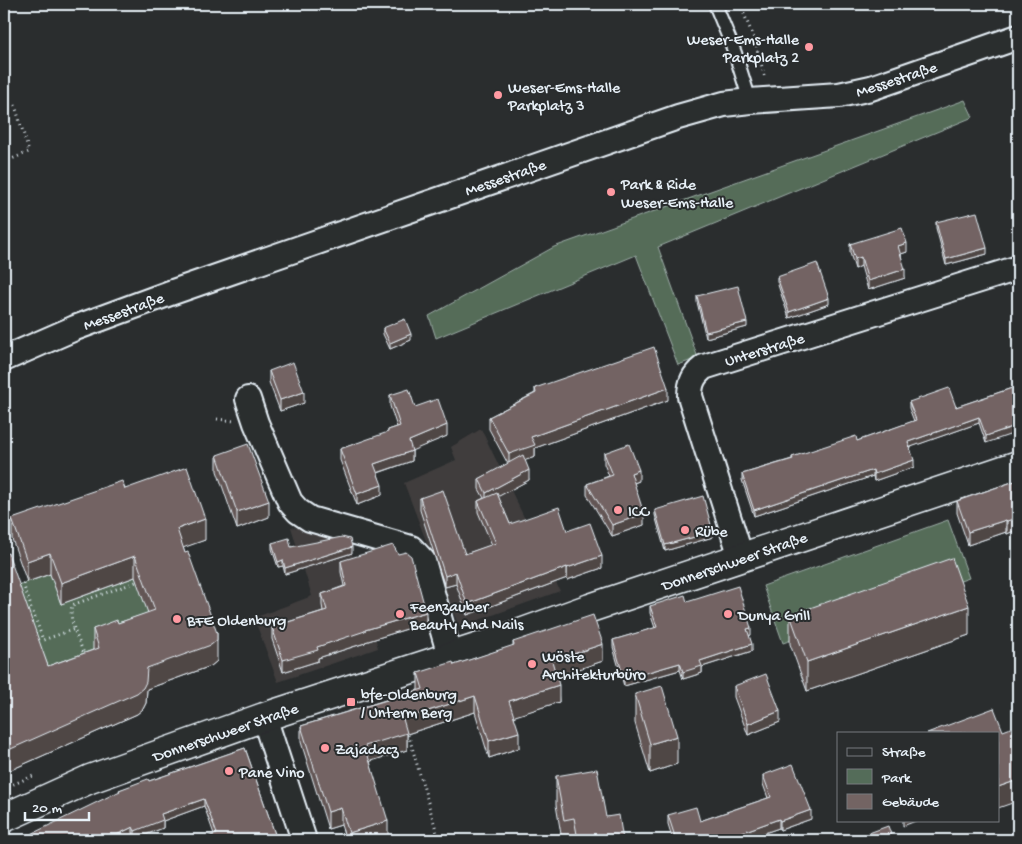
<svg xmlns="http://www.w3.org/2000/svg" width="1022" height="844" viewBox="0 0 1022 844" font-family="'Gochi Hand',sans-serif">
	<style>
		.built { fill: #403e3e }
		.green { fill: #546c59; stroke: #9eaea8 }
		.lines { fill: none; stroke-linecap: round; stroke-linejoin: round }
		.lane-casing { stroke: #e8f1f8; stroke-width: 16 }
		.street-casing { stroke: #e8f1f8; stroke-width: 28 }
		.secondary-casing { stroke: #e8f1f8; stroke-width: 31 }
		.path { stroke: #e8f1f8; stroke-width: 3; stroke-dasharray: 1 4; stroke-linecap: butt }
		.lane { stroke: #2a2d2e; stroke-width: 12 }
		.street { stroke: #2a2d2e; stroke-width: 24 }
		.secondary { stroke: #2a2d2e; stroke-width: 28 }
		.wall { fill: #635655; stroke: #e8f1f8 }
		.shaded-wall { fill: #504645; stroke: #e8f1f8 }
		.building { fill: #736463; stroke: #e8f1f8 }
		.poi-dot { fill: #ff9aa2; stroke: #2a2d2e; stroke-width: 2 }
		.labels { text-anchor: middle; stroke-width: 4; stroke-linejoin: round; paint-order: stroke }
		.poi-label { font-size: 16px; fill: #e8f1f8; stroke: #2a2d2e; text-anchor: start }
		.street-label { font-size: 16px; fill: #e8f1f8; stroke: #2a2d2e }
	</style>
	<rect width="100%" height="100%" fill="#2a2d2e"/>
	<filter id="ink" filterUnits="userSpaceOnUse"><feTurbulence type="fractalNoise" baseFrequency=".02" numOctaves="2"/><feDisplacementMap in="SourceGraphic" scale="10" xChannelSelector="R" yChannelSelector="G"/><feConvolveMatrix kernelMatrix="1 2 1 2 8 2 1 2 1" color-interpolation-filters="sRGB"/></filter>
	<g filter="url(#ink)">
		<g class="built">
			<polygon points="481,429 560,591 459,627 404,483 456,460 451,447"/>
			<polygon points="291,527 347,535 378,648 278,682 254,618 312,596"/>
		</g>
		<g class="green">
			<polygon points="965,100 973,117 658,247 698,358 678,365 636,255 436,338 429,316 554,247"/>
			<polygon points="948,520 969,578 783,643 763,586"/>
			<polygon points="129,559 155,631 93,649 99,668 35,691 12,587 50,574 61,604"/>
		</g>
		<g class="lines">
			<g class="lane-casing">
				<polyline id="lane" points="715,4 735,53 750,101"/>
			</g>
			<g class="street-casing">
				<g id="street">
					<polyline points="4,359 75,328 170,293 678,117 724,104 750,101 839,95 871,88 1018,37"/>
					<polyline points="248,399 256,423 290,502 298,511 310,519 411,548 423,561 450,656"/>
					<path d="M741,557L690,396C690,382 694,375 704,367L1018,268"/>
					<polyline points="264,717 304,840"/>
				</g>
			</g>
			<g class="secondary-casing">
				<polyline id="secondary" points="4,818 90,779 264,717 504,639 590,608 1018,465"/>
			</g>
			<g class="path">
				<polyline points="740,4 755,41 765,78"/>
				<polyline points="997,5 1000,4"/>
				<polyline points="4,162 29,152 14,102"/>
				<polyline points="217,419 234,421"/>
				<polyline points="23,584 43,640 75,629"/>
				<path d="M85,656C79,641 68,621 72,605L136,582"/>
				<polyline points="407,730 439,840"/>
				<polyline points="4,788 33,776"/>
			</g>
			<use href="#lane" class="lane"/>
			<use href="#street" class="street"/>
			<use href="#secondary" class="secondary"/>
		</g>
		<g class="wall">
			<polygon points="936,222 987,254 946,265 936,228"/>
			<polygon points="850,244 907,252 901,254 905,278 868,290 861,266 855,269 850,253"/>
			<polygon points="777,277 829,304 789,318 777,282"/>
			<polygon points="697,296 747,327 706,338 697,302"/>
			<polygon points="383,328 411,340 390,349 383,334"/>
			<polygon points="269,371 304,403 280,411 269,382"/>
			<polygon points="1018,386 986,443 979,423 910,447 914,467 874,481 873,476 754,516 742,480 742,474 792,459 792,457 857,441 914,421 909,408 909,402 956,407"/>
			<polygon points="535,388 668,400 535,448 535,457 525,460 529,480 498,496 510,524 567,531 602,568 567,580 567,578 467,615 456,584 445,587 420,510 420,498 465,554 492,545 478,512 478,501 484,498 479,489 479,479 508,464 489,429 489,417 535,393"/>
			<polygon points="390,395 415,407 447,436 412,450 412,461 378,473 382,495 357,505 340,460 340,449 388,433 388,430 397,427 390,406"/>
			<polygon points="604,453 639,481 634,483 644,525 612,536 587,495 587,484 609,476 604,464"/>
			<polygon points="217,455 269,517 237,529 217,471"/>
			<polygon points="1018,480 1018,536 1016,530 1007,534 1006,532 968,545 957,513 957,501"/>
			<polygon points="125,489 205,540 183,547 217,661 211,666 147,689 146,703 143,709 137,714 4,773 4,555 48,666 93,650 93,629 118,623 148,613 135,577 61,604 50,574 27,582 12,539 12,519"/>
			<polygon points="655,510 713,537 665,551 655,515"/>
			<polygon points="272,543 291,547 352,553 285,574 283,566 278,567 272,549"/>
			<polygon points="341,561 426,623 365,642 365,643 318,658 318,661 283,672 272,639 272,627 323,611 322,605 322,594 344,586 341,572"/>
			<polygon points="687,602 751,635 749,635 752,651 702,667 702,673 683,679 680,670 624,686 613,647 613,640 655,628 650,613 650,606"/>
			<polygon points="790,615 969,635 807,691 790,644"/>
			<polygon points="1018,628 1018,654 1013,642 1013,630"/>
			<polygon points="513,642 603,661 557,676 559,702 514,716 519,748 489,758 475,712 407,734 407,750 370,761 388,838 379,840 346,840 341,825 328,829 301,742 301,726 418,690 418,673 454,665 513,646"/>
			<polygon points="734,686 780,722 748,735 734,697"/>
			<polygon points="635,694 677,764 650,773 635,723"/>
			<polygon points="245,748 277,840 214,834 204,806 163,821 163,828 135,839 119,790 149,781"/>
			<polygon points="763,775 811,819 780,830 779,828 744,840 673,840 668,824 668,815 700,821 768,798 763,784"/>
			<polygon points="556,776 606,817 623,840 562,840 556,805"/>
		</g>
		<g class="shaded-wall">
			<polygon points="907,243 907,252 898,255 898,246"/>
			<polygon points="987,248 987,254 946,265 946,259"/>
			<polygon points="861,257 861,266 855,269 855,259"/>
			<polygon points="905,269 905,278 868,290 868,281"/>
			<polygon points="829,298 829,304 789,318 789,312"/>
			<polygon points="747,322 747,327 706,338 706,332"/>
			<polygon points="411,334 411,340 390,349 390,343"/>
			<polygon points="668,388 668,400 535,448 535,457 509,466 509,454 531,437"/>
			<polygon points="304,392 304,403 280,411 280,400"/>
			<polygon points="979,417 979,423 908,448 908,442"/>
			<polygon points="447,425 447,436 409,452 409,441"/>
			<polygon points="1018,425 1018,432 986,443 986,436"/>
			<polygon points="412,451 412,461 374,474 374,464"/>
			<polygon points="914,460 914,467 874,481 874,474"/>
			<polygon points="529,470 529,480 486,503 486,493"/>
			<polygon points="639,470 639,481 631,484 631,473"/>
			<polygon points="873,470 873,476 754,516 754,510"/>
			<polygon points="382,485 382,495 357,505 357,494"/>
			<polygon points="269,501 269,517 237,529 237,512"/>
			<polygon points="644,514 644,525 612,536 612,525"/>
			<polygon points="1016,518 1016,530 1007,534 1007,521"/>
			<polygon points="205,519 205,540 177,550 177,529"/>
			<polygon points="1006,520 1006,532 968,545 968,532"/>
			<polygon points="713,532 713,537 665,551 665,545"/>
			<polygon points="352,547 352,553 285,574 285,568"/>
			<polygon points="50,553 50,574 27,582 27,561"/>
			<polygon points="135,556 135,577 61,604 61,583"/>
			<polygon points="602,556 602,568 567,580 567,568"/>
			<polygon points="283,560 283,566 278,567 278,562"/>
			<polygon points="567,567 567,578 467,615 467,604"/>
			<polygon points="456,572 456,584 445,587 445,576"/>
			<polygon points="969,606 969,635 807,691 807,662"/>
			<polygon points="426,612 426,623 365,642 365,643 318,658 318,661 283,672 283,660 317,647 365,630"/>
			<polygon points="751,628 751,635 747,636 747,629"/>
			<polygon points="217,633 217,661 211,666 147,689 146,703 143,709 137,714 4,773 4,752 147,668"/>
			<polygon points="603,644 603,661 552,678 552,661"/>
			<polygon points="752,644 752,651 702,667 702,673 683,679 683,672 700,661"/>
			<polygon points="680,663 680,670 624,686 624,679"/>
			<polygon points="559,685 559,702 509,718 509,701"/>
			<polygon points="475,696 475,712 407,734 407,750 365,763 365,746 403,719"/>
			<polygon points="780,711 780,722 748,735 748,724"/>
			<polygon points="519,732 519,748 489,758 489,741"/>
			<polygon points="677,736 677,764 650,773 650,744"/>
			<polygon points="1018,780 1018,801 998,808 998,787"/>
			<polygon points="204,799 204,806 163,821 163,828 135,839 135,831 161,814"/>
			<polygon points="341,808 341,825 328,829 328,812"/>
			<polygon points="811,810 811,819 780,830 780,821"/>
			<polygon points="779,819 779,828 744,840 720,840"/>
			<polygon points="903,820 918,820 903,826"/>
			<polygon points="388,821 388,838 379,840 349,840 349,833"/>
			<polygon points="133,827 133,834 121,840 106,840"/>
		</g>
		<g class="building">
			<polygon points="977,212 987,248 946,259 936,222"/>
			<polygon points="902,228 907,243 898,246 905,269 868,281 861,257 855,259 850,244"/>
			<polygon points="817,263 829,298 789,312 777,277"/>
			<polygon points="738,286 747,322 706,332 697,296"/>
			<polygon points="405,319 411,334 390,343 383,328"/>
			<polygon points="654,347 668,388 531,437 535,445 509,454 489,417 536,393 535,388"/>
			<polygon points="293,362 304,392 280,400 269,371"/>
			<polygon points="1018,386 1018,425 986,436 979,417 908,442 914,460 874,474 873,470 754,510 742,474 793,459 792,457 856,436 857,441 916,420 909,402 949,388 956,407"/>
			<polygon points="409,389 415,407 438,399 447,425 409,441 412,451 374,464 382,485 357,494 340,449 388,432 388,430 400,426 390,395"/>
			<polygon points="248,444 269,501 237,512 217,455"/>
			<polygon points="629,444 639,470 631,473 644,514 612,525 587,484 613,475 604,453"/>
			<polygon points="523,455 529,470 486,493 479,479"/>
			<polygon points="187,467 205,519 177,529 185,553 188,552 217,633 217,640 211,645 147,668 146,682 143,688 137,693 4,752 4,555 8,553 48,666 99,648 93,629 117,620 118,623 155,610 135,556 61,583 50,553 27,561 12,519 122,481 125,489"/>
			<polygon points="1018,480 1018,524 1016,518 1007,521 1006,520 968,532 957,501"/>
			<polygon points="443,490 465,554 496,543 478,501 497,493 510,524 559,507 567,531 590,523 602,556 567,568 567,567 467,604 456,572 445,576 420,498"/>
			<polygon points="703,496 713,532 665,545 655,510"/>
			<polygon points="342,537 350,539 352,547 285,568 283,560 278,562 272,543 289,538 291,547"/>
			<polygon points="393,545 398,554 406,552 411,556 426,612 365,630 365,631 317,647 318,650 283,660 272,627 327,610 322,594 346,586 341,561"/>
			<polygon points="952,558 969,606 807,662 790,615"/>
			<polygon points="738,586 751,628 747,629 752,644 700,661 702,666 683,672 680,663 624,679 613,640 657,627 650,606 685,595 687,602"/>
			<polygon points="593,615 603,644 552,661 559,685 509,701 519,732 489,741 475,696 403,719 407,733 365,746 388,821 349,833 341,808 328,812 301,726 423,689 418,673 453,662 454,665 514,645 513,642"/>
			<polygon points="1018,628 1018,642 1013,630"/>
			<polygon points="766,674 780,711 748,724 734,686"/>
			<polygon points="662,686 677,736 650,744 635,694"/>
			<polygon points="994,708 1003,731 1011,728 1018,747 1018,780 998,787 998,733 927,733"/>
			<polygon points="245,748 277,840 197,840 217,834 204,799 161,814 163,820 135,831 133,827 106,840 19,840 120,791 119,790 148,779 149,781"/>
			<polygon points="793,764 811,810 780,821 779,819 720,840 676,840 668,815 696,807 700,821 771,797 763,775"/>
			<polygon points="597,769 606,817 619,815 623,840 578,840 574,818 564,820 556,776"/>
			<polygon points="888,826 893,840 859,840 858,837"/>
			<polygon points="16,836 18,840 6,840"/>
		</g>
	</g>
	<g class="poi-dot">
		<circle cx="809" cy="47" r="5"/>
		<circle cx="498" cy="95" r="5"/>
		<circle cx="611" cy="192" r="5"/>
		<circle cx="618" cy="510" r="5"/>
		<circle cx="685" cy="530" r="5"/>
		<circle cx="400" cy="614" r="5"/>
		<circle cx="728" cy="614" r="5"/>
		<circle cx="177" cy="619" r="5"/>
		<circle cx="532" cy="664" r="5"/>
		<rect x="346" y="697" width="10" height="10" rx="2.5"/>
		<circle cx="325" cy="748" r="5"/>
		<circle cx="229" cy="771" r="5"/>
	</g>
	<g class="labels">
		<g class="poi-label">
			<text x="799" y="44" text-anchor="end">Weser-Ems-Halle<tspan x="799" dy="18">Parkplatz 2</tspan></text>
			<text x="508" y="92">Weser-Ems-Halle<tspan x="508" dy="18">Parkplatz 3</tspan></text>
			<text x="621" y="189">Park &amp; Ride<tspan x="621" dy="18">Weser-Ems-Halle</tspan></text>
			<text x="628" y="516">ICC</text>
			<text x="695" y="536">Rübe</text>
			<text x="410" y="611">Feenzauber<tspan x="410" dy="18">Beauty And Nails</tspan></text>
			<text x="738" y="620">Dunya Grill</text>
			<text x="187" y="625">BFE Oldenburg</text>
			<text x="542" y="661">Wöste<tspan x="542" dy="18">Architekturbüro</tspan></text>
			<text x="361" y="699">bfe-Oldenburg<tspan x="361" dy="18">/ Unterm Berg</tspan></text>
			<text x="335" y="754">Zajadacz</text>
			<text x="239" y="777">Pane Vino</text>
		</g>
		<g class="street-label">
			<text transform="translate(896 78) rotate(-18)" y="6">Messestraße</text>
			<text transform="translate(505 176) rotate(-19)" y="6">Messestraße</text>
			<text transform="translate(123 310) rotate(-20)" y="6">Messestraße</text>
			<text transform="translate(764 348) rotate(-17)" y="6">Unterstraße</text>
			<text transform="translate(734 560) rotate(-19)" y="6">Donnerschweer Straße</text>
			<text transform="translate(225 731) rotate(-19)" y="6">Donnerschweer Straße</text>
		</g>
	</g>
	<rect width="1022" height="844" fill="none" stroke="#2a2d2e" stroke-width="20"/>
	<rect x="10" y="10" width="1002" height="824" fill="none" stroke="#e8f1f8" stroke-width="2" filter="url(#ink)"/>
	<rect x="837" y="732" width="162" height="90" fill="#2a2d2e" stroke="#767b7f"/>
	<rect x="847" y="748" width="25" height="8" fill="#2a2d2e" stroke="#767b7f"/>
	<text x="882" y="756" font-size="15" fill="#e8f1f8">Straße</text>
	<rect x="847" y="769" width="25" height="15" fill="#546c59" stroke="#767b7f"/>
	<text x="882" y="782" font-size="15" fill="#e8f1f8">Park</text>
	<rect x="847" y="794" width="25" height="15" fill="#736463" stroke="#767b7f"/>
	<text x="882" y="806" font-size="15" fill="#e8f1f8">Gebäude</text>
	<path d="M25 812v8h64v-8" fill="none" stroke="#e8f1f8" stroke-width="2.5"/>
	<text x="32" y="812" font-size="15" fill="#e8f1f8" stroke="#2a2d2e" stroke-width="4" paint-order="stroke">20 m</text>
</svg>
